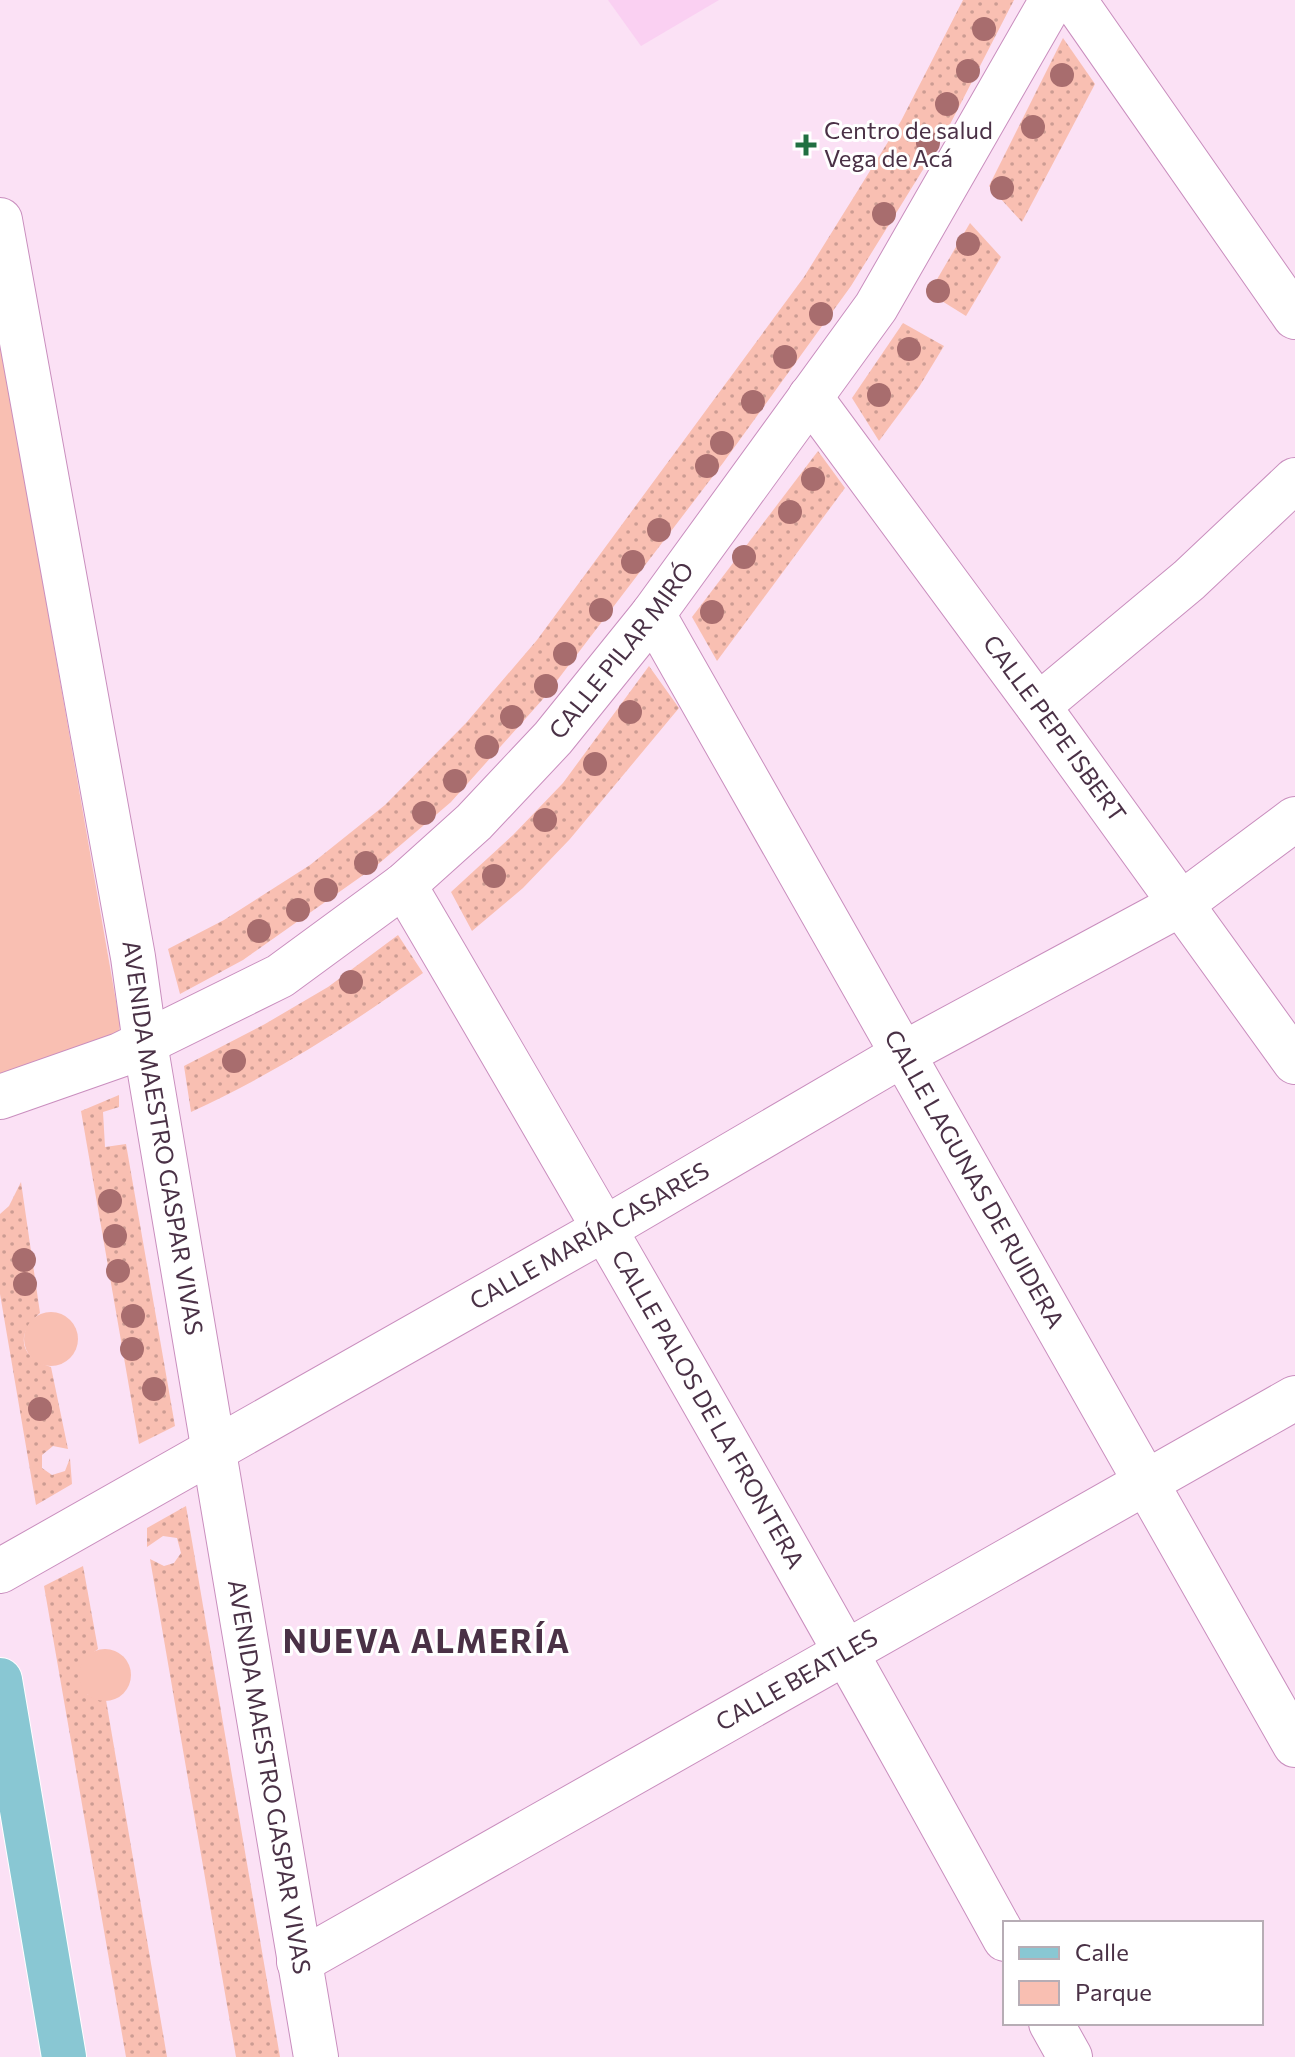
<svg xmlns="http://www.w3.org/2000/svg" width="1295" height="2057" viewBox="0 0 1295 2057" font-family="Commissioner,sans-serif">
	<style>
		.built { fill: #fad0f2 }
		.grass { fill: url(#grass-dots) }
		.park { fill: #f9bfb2 }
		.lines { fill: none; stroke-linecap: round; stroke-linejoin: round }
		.minor-casing { stroke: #c98ebe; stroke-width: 46 }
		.major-casing { stroke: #fff; stroke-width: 46 }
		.minor { stroke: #fff; stroke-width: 44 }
		.major { stroke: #89c7d3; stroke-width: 44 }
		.tree { fill: #a86d6e }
		.poi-dot { fill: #207041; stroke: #fff; stroke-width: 3 }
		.labels { text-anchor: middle; stroke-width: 6; stroke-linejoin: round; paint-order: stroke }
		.poi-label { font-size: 24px; fill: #4a3146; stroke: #fff; text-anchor: start }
		.street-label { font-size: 24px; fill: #4a3146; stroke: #fff }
		.district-label { font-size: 32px; font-weight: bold; letter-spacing: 2px; fill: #4a3146; stroke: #fff }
	</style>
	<defs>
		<pattern id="grass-dots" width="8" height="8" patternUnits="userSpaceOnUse" patternTransform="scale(2)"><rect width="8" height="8" fill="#f9bfb2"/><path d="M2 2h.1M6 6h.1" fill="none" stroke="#cc9c93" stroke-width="1.8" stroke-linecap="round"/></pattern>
	</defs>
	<rect width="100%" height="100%" fill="#fbe1f5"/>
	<polygon class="built" points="608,0 719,0 641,46"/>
	<g class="grass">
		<polygon points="963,0 1014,0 945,134 851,286 723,463 543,699 451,802 376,866 243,960 180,994 168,949 224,920 310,865 385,805 466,723 537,640 804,277 901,121"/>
		<polygon points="1063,38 1095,84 1022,222 989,186"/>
		<polygon points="970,223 1001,257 966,316 929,293"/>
		<polygon points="903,323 944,346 919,387 879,441 852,398"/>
		<polygon points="818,451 845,488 717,661 692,617"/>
		<polygon points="649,666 679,708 570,839 523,888 472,931 451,892 513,835 563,783"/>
		<path d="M398,935L423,973C349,1026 274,1074 191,1112L184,1066L265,1024L328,987Z"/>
		<polygon points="119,1095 119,1107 103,1112 105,1147 126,1144 175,1426 139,1444 81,1111"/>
		<path d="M21,1182L40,1313C15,1334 19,1358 51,1367L68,1449L53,1446L42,1455V1468L52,1475L65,1471L70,1458L72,1484L36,1505L0,1294V1214L9,1206Z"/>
		<polygon points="186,1506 280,2057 236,2057 150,1559 164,1566 174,1563 181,1553 177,1538 163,1536 147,1547 147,1528"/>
		<polygon points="83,1566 98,1649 86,1658 87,1694 106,1700 167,2057 126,2057 44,1586"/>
	</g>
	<g class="park">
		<polygon points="0,338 120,1024 119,1034 0,1076"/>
		<circle cx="51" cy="1339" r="27"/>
		<circle cx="105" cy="1675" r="26"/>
	</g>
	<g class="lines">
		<g class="minor-casing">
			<g id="minor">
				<polyline points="1074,0 1295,317"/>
				<path id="s1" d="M0,220L133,957L145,1043L316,2057"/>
				<path id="s2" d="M810,397L1038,706L1295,1062"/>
				<path id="s3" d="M653,614L1295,1745"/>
				<polyline points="1038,706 1189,580 1295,480"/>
				<path id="s4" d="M404,885C609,1234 810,1584 1005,1939"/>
				<path id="s5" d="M0,1097L120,1055L280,976L404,885L474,822L553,738L653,614L876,307L1052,0"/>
				<path id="s6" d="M0,1571L606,1228L912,1049L1181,904L1295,819"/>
				<path id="s7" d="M299,1962L1295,1398"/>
				<polyline points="1051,2023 1070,2057"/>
			</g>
		</g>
		<g class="major-casing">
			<polyline id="major" points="0,1680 64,2057"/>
		</g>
		<use href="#minor" class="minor"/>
		<use href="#major" class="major"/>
	</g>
	<g class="tree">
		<circle cx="984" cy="29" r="12"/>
		<circle cx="968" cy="71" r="12"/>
		<circle cx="1062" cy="75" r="12"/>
		<circle cx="947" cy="104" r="12"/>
		<circle cx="1033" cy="127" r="12"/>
		<circle cx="928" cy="143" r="12"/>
		<circle cx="1002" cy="188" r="12"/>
		<circle cx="884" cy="214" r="12"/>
		<circle cx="968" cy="244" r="12"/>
		<circle cx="938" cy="291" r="12"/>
		<circle cx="821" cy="314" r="12"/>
		<circle cx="909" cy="349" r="12"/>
		<circle cx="785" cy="357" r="12"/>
		<circle cx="879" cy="395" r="12"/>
		<circle cx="753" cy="402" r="12"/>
		<circle cx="722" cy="443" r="12"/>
		<circle cx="707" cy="466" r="12"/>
		<circle cx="813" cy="479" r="12"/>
		<circle cx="790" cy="512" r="12"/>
		<circle cx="659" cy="530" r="12"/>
		<circle cx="744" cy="557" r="12"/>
		<circle cx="633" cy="562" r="12"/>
		<circle cx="601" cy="610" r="12"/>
		<circle cx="712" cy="612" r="12"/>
		<circle cx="565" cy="654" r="12"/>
		<circle cx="546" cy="686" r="12"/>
		<circle cx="630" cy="712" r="12"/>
		<circle cx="512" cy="717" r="12"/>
		<circle cx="487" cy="747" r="12"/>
		<circle cx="595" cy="764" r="12"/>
		<circle cx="455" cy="781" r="12"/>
		<circle cx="424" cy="813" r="12"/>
		<circle cx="545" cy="820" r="12"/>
		<circle cx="366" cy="863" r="12"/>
		<circle cx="494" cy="876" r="12"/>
		<circle cx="326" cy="890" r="12"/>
		<circle cx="298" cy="910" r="12"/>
		<circle cx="259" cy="931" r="12"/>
		<circle cx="351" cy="982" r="12"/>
		<circle cx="234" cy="1061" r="12"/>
		<circle cx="110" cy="1201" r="12"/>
		<circle cx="115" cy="1236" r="12"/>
		<circle cx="24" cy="1260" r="12"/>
		<circle cx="118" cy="1271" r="12"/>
		<circle cx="25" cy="1284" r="12"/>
		<circle cx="133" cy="1316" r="12"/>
		<circle cx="132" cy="1349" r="12"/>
		<circle cx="154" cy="1389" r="12"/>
		<circle cx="40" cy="1409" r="12"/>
	</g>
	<path class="poi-dot" d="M802 133h8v8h8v8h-8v8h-8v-8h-8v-8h8z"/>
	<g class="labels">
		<g class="poi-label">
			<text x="824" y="139">Centro de salud<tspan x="824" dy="28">Vega de Acá</tspan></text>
		</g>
		<g class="street-label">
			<text dy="8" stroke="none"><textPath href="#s5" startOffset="780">CALLE PILAR MIRÓ</textPath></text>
			<text dy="8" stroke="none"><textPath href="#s2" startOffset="412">CALLE PEPE ISBERT</textPath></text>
			<text dy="8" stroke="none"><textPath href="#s1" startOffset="932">AVENIDA MAESTRO GASPAR VIVAS</textPath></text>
			<text dy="8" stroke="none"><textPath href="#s3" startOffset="650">CALLE LAGUNAS DE RUIDERA</textPath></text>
			<text dy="8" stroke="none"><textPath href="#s6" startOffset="678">CALLE MARÍA CASARES</textPath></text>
			<text dy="8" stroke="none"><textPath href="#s4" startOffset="606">CALLE PALOS DE LA FRONTERA</textPath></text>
			<text dy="8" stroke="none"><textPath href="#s7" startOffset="572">CALLE BEATLES</textPath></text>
			<text dy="8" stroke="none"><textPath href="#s1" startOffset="1580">AVENIDA MAESTRO GASPAR VIVAS</textPath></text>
		</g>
		<g class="district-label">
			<text x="427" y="1653">NUEVA ALMERÍA</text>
		</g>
	</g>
	<rect x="1003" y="1921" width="260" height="104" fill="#ffffff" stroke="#b7adb5" stroke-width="2"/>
	<rect x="1019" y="1947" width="40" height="12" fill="#89c7d3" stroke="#b7adb5" stroke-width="2"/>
	<text x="1075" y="1961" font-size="24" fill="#4a3146">Calle</text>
	<rect x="1019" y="1981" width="40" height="24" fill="#f9bfb2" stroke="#b7adb5" stroke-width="2"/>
	<text x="1075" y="2001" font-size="24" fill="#4a3146">Parque</text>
</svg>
